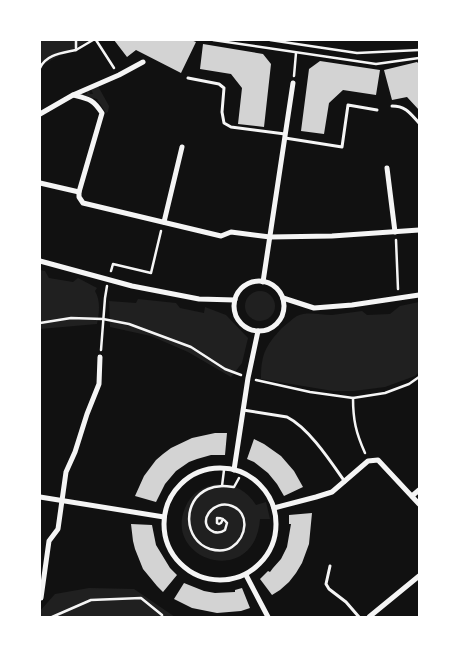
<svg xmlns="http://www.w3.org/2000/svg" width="459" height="657" viewBox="0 0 459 657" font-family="Cabin,sans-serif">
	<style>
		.green { fill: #202020 }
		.building { fill: #d3d3d3 }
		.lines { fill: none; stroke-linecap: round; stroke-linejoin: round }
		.path { stroke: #f5f5f5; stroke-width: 2.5 }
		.service { stroke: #f5f5f5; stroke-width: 3 }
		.minor { stroke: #f5f5f5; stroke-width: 5 }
	</style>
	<rect width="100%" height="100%" fill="#111"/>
	<g class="green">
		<polygon points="40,40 90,40 40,66"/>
		<polygon points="98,86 109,106 108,112 106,113 97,99 85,96 85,94 87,94 87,91 89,91 90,94 93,94 91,89"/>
		<path d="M40,270L45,271L49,278L73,282L78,278L97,288L95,291C101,301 99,314 97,324L40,329Z"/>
		<circle cx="260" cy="306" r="15"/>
		<polygon points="138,299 176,303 180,308 204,313 205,307 226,315 248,338 242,363 231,377 188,352 151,336 110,327 109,301 136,303"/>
		<path d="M419,302V372L415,376L385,387L354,391H333L261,379C261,355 265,346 282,328C287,324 292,319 297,316C308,311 320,315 332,315C342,314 352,312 362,311L367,315L390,314L400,306Z"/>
		<path d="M218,484C235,484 247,491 256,505L266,502L270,519H260C255,589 163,561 185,508C191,493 203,486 218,484Z"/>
		<polygon points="89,588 134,589 175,617 40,617 40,611 55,594"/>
	</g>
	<g class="building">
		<polygon points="114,40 191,40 196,42 181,73 136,50 127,57"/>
		<polygon points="203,44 263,54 271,64 264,127 238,124 242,88 231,74 200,69"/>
		<polygon points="320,61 380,70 376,95 343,90 329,103 324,134 301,131 309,69"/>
		<polygon points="417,62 419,64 419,110 407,97 392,100 384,70"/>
		<polygon points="215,433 227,433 225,455 211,455 197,459 189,462 176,471 165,484 156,502 135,496 144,476 156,460 163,454 171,448 192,438"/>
		<polygon points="254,439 264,444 281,456 294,471 303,487 284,496 277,484 268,473 254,462 247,459"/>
		<polygon points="312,513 309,544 302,563 296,573 289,582 280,590 272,595 260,579 268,571 270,572 273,568 281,559 287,547 291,524 289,524 289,515"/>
		<polygon points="131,524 152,525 156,545 170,568 177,575 163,592 157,586 143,569 135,549 133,541"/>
		<polygon points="184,583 204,591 215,593 235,592 235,590 242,588 250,608 241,611 217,613 192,608 174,599"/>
	</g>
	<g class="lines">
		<g class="path">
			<polyline points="96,40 114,68"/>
			<polyline points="213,40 376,64 419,58"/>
			<polyline points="270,40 357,53 419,50"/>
			<polyline points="76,50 93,40"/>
			<path d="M40,68C46,54 63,53 76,50V40"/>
			<polyline points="294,76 296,53"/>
			<polyline points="396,240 398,289"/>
			<polyline points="111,271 113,264 151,273 161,231"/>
			<polyline points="40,323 71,318 103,319 129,324 191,347 225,369 241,375"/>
			<polyline points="101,350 105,298 107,286"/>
			<polyline points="256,380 310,392 353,398 385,393 409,384 419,377"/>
			<path d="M353,398C353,420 356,433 365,453"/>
			<polyline points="222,486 224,470"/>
			<path d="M223,519L221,523L219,524L217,523V518C222,518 224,519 227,523L225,530C221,533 218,533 214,532C195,524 213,498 232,506C250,513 247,537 232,547C226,551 217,551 210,549C183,540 182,500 208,489C217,485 225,486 234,487L239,478"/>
			<polyline points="52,617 91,600 141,598 162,615 162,617"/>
		</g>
		<g class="service">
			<polyline points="188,78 219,84 224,88 222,112 224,123 231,127 285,134"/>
			<path d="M392,106C406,106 410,113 419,123"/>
			<polyline points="285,138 342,147 348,105 377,110"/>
			<path d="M243,410L287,417C309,428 331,462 345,482"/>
			<polyline points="330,566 326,584 329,589 346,602 359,617"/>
		</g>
		<g class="minor">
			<path d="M73,95C89,99 93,99 102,113L79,192V197L83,203L221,236L231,232L270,237L332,236L419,230"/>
			<polyline points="40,114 73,95 119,75 143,62"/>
			<polyline points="387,168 395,232"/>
			<polyline points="40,183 79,192"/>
			<polyline points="164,222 182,147"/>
			<polyline points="40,261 132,286 199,299 235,300"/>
			<circle cx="259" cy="306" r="25"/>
			<polyline points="263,282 293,83"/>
			<polyline points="283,298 314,308 352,305 419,295"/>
			<circle cx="220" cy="524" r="56"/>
			<polyline points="234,470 248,378 258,331"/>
			<polyline points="412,496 419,490"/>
			<polyline points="40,497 164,517"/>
			<polyline points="274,508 316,497 332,492 368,461 378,460 419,504"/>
			<polyline points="246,575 268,617"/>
			<polyline points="41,598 49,541 58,529 66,472 75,452 87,414 99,384 100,357"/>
			<polyline points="369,617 419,576"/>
		</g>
	</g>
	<rect width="459" height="657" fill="none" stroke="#ffffff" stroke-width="82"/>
</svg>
